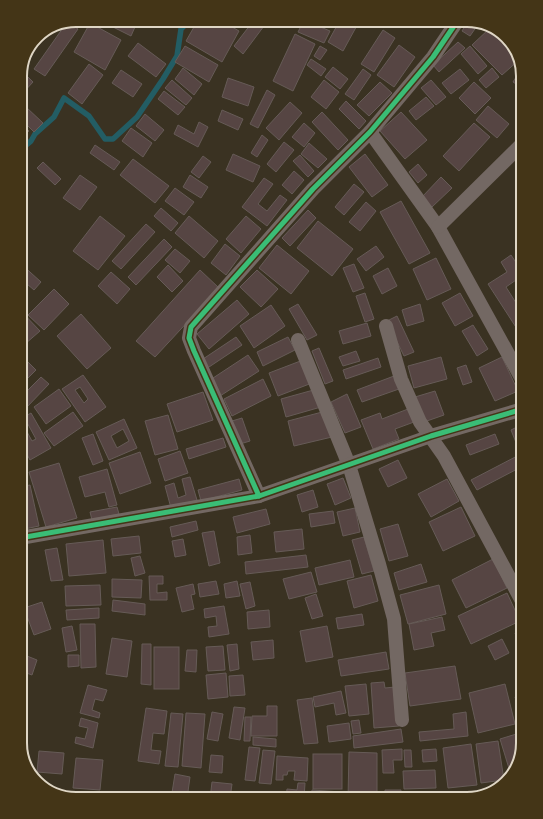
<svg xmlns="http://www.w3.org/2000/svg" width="543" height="819" viewBox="0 0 543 819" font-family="'Sofia Sans Condensed',sans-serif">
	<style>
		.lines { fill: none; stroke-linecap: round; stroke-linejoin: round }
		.stream { stroke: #235d64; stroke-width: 5.5 }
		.building { fill: #564543; stroke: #665b57; fill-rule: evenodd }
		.minor { stroke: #736863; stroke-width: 14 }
		.cycleway-casing { stroke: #443517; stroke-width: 8 }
		.cycleway { stroke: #3abd76; stroke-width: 5 }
		.rim { fill: none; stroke: #dfd6c5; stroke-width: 2 }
	</style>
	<rect width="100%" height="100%" fill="#3a3222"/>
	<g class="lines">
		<polyline class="stream" points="20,150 31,141 35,134 54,117 64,98 89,116 105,139 113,139 137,117 163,79 177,56 181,29 190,20"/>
	</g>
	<g class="building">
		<polygon points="106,20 138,20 131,36 105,23"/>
		<polygon points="198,20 220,20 239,31 222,62 186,41"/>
		<polygon points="254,20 264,26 243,54 234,46"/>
		<polygon points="304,20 330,31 324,43 298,32"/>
		<polygon points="340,20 360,20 343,51 328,42"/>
		<polygon points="469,20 479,23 470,36 462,31"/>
		<polygon points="69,23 78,29 45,76 34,69 65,25"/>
		<polygon points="90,23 121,40 105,70 74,52"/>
		<polygon points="490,28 518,56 519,60 502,75 472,45"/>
		<polygon points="383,30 395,38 374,72 361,64"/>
		<polygon points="295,34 315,44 293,91 273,81"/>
		<polygon points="458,42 465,48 439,72 433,65"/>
		<polygon points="138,43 166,64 156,77 128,56"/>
		<polygon points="399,45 415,57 394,87 377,75"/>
		<polygon points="185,46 218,65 209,82 175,62"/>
		<polygon points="320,46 327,50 320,60 314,56"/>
		<polygon points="470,46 487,66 478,74 461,54"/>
		<polygon points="311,59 326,69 321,76 307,65"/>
		<polygon points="89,64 103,75 82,104 68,93"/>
		<polygon points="333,67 348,79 340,89 325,77"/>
		<polygon points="183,68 202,84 194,95 175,79"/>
		<polygon points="492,68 499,77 486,88 479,80"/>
		<polygon points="363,69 371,75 354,100 345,94"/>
		<polygon points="460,69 469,80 451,94 442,83"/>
		<polygon points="521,69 523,76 522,88 513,82"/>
		<polygon points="21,70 33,82 22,94 20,92"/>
		<polygon points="121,70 142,84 133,97 112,83"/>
		<polygon points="228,78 254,87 248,106 222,97"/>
		<polygon points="172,80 192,98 186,105 165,88"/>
		<polygon points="324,80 339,92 326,109 311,97"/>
		<polygon points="431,80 446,97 436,105 421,88"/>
		<polygon points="380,82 392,93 369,116 357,105"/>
		<polygon points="474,82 491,98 475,114 459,98"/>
		<polygon points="267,90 275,95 258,128 250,124"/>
		<polygon points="164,91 185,107 178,115 158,99"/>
		<polygon points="426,97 434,106 416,120 409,111"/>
		<polygon points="346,101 366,121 359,129 339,109"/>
		<polygon points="290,102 302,113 279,140 266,128"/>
		<polygon points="488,106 509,124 497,138 476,120"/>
		<polygon points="26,107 43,123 34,132 20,118 20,112"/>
		<polygon points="222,110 243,119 238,130 218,121"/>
		<polygon points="322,112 348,140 338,150 312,122"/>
		<polygon points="401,112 427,140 405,159 380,131"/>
		<polygon points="145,114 164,130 155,141 136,126"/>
		<polygon points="20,122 29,131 23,137 20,135"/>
		<polygon points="199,122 208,127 198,147 174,134 178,125 194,134"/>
		<polygon points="304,123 315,133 304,147 292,137"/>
		<polygon points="474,123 490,137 459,171 443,156"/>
		<polygon points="131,128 152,143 143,157 122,141"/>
		<polygon points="262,135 268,140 257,157 251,153"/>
		<polygon points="284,142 294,150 276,172 267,164"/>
		<polygon points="309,143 327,159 318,168 301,154"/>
		<polygon points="95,145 120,162 114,170 90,153"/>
		<polygon points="233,154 260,166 253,182 226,170"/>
		<polygon points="365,154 388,185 372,197 349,167"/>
		<polygon points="300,155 314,171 308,177 293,161"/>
		<polygon points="203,156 211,162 199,178 191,172"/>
		<polygon points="133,159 169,186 155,203 120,175"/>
		<polygon points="43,162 61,179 55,185 37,168"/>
		<polygon points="418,164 427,175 418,183 409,172"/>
		<polygon points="294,171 304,180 292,194 282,185"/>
		<polygon points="80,175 97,187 80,210 63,198"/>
		<polygon points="190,175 208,187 201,198 183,187"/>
		<polygon points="441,177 452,188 432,207 422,197"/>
		<polygon points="264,178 273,184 258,204 267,211 280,195 287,200 267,226 242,207"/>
		<polygon points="354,184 364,192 344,215 335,207"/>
		<polygon points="175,188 194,202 184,215 165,201"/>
		<polygon points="401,201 430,253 409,264 380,212"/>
		<polygon points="366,202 376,211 360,231 349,222"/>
		<polygon points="161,208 178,223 171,231 154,216"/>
		<polygon points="308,210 316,218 290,246 282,238"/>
		<polygon points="100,216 125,236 98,270 73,251"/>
		<polygon points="189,216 218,241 204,258 175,233"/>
		<polygon points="246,216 261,229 241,253 226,239"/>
		<polygon points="318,221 353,249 332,276 297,248"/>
		<polygon points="146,224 155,232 121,269 112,261"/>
		<polygon points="164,239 172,247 136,285 128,277"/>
		<polygon points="225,244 240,256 226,275 211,263"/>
		<polygon points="277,245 309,271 291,294 259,268"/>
		<polygon points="376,246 384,257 366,271 357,259"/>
		<polygon points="175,249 190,261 180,273 165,260"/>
		<polygon points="511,255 523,273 523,291 516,280 506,287 523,314 523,334 521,335 488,284 507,272 501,262"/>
		<polygon points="436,258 451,289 427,300 413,269"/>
		<polygon points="20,263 41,282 34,290 20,278"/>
		<polygon points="354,264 364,288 353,292 343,268"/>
		<polygon points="168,265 183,281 172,292 157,277"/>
		<polygon points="388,268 397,286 382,294 373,276"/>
		<polygon points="200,270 219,288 155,357 136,341"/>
		<polygon points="257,270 278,289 261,307 240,287"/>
		<polygon points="111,272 130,289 117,304 98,286"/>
		<polygon points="54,289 69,304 44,330 28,315"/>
		<polygon points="365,293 374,319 365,322 356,296"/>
		<polygon points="460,293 473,316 455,326 442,303"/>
		<polygon points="237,300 249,314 209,349 197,334"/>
		<polygon points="298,304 317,335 307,340 289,309"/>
		<polygon points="420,304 424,321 407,326 402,310"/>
		<polygon points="271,305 285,326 254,348 240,326"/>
		<polygon points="20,310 40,331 25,344 20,338"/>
		<polygon points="81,314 111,348 87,369 57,336"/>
		<polygon points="397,316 414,352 404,356 387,321"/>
		<polygon points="367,323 371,336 343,344 339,331"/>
		<polygon points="473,325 488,349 477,356 462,331"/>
		<polygon points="236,337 242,345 206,369 200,361"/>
		<polygon points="288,337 295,350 263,366 257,352"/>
		<polygon points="319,348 333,381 325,384 312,351"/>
		<polygon points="356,351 360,361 343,366 339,357"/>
		<polygon points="248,355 259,371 220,396 210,380"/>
		<polygon points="441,357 447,379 414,388 408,366"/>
		<polygon points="502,357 518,391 495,401 479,368"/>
		<polygon points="378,358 381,367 346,379 343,370"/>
		<polygon points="26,360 36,370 20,386 26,392 41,377 49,384 26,408 20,402 20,367"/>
		<polygon points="303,360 312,383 278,396 269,373"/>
		<polygon points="466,365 472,382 463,385 457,368"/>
		<path d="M83,375L106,407L85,422L62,389ZM80,387L88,399L84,403L75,390Z"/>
		<polygon points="394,376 399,389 362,402 357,390"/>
		<polygon points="263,379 271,396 232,416 224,399"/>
		<polygon points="59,389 71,406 46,424 34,407"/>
		<polygon points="317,389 321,407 286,417 281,399"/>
		<polygon points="435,391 444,415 424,422 415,397"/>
		<polygon points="203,392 213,420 177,432 167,404"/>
		<polygon points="347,394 361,427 345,433 331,402"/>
		<polygon points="408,409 414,422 395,429 399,439 373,449 361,420 380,413 382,419"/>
		<polygon points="326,411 332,437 294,446 288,421"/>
		<polygon points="73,412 83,426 54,446 44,433"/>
		<polygon points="31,413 51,448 30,460 20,441 20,419 32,441 36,439 24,417"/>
		<polygon points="168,415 178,449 155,455 145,421"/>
		<polygon points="242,418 250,441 240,444 232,421"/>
		<path d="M124,419L137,448L109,460L96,432ZM123,429L129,441L117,448L111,436Z"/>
		<polygon points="523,424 523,448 519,450 511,430"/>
		<polygon points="93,434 103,461 93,465 82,438"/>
		<polygon points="495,434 499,444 470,455 466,445"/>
		<polygon points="223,438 226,447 189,459 186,449"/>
		<polygon points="20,451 26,464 20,467"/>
		<polygon points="180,451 188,473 165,481 158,459"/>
		<polygon points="140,452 151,483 120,494 109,463"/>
		<polygon points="523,453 523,466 477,490 471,480"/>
		<polygon points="398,460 407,478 388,487 379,469"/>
		<polygon points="59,463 77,518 46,527 29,472"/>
		<polygon points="107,469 117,505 109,507 105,492 85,497 79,477"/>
		<polygon points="190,477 197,500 171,508 165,486 174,483 178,498 186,495 182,479"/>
		<polygon points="343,478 351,498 335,505 327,484"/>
		<polygon points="239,479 242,490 201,501 198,490"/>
		<polygon points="447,479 459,501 431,517 418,494"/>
		<polygon points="30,485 39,526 20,530 20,507 25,506 20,487"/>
		<polygon points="313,490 318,507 302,512 297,495"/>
		<polygon points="523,502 523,517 521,518 516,505"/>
		<polygon points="117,507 119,514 92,520 90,512"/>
		<polygon points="461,507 475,536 443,551 429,522"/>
		<polygon points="355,508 360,532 343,536 337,512"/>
		<polygon points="266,509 270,524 237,533 233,517"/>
		<polygon points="333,511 335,523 311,527 309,514"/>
		<polygon points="196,521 198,530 172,537 170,527"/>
		<polygon points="398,524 408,556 389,561 380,529"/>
		<polygon points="302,529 304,549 276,552 274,532"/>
		<polygon points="214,531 220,563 209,566 202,533"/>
		<polygon points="250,535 252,553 238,555 237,537"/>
		<polygon points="139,536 141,553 113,556 111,539"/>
		<polygon points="364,537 374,571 362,574 352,540"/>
		<polygon points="183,539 186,555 175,557 172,541"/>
		<polygon points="103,540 106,573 69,576 66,544"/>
		<polygon points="57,548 63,580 51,581 45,550"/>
		<polygon points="306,555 308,567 246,574 245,562"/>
		<polygon points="140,556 145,573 135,576 131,558"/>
		<polygon points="493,559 507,588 466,608 452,580"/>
		<polygon points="350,560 354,577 319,585 315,568"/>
		<polygon points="421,564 427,582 399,590 394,573"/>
		<polygon points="311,572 317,592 289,599 283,579"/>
		<polygon points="371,575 378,601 354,608 347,581"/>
		<polygon points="149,576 163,576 163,584 157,584 157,593 167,592 167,600 150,600"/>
		<polygon points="112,579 142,580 141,598 112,597"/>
		<polygon points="216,581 219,594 200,597 198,584"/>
		<polygon points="237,581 240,596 226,598 224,584"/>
		<polygon points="250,582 255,606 246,609 240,584"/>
		<polygon points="20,584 27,596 20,601"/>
		<polygon points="193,584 195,594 191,595 194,609 182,612 176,588"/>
		<polygon points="100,585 101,605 66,606 65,586"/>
		<polygon points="439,585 446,614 408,624 400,595"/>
		<polygon points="507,593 520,621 471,644 458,616"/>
		<polygon points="316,594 323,616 312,619 305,598"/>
		<polygon points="113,600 145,604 145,615 112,611"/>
		<polygon points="42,602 51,629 34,635 24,608"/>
		<polygon points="224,606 229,634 209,637 208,627 217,626 216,616 205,618 204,609"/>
		<polygon points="99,608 99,618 67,620 66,610"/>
		<polygon points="269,610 270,627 248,629 247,612"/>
		<polygon points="362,614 364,625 338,629 336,618"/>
		<polygon points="442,617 445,630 431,633 434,646 414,650 409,624"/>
		<polygon points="80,624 95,624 96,667 81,668"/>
		<polygon points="72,626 77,650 66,652 62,628"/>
		<polygon points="327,626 333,657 306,662 300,631"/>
		<polygon points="523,629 523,651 515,633"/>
		<polygon points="112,638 132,641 127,677 106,674"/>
		<polygon points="502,639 509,653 495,660 488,646"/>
		<polygon points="273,640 274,658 253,660 251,642"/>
		<polygon points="142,644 151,644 151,685 141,684"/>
		<polygon points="237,644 239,669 230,671 227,645"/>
		<polygon points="223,646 225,670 208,671 206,647"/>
		<rect x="154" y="647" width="25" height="42"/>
		<polygon points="187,650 197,650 196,672 185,671"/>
		<polygon points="386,652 389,669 341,676 338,660"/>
		<polygon points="68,655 79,655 79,666 68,667"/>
		<polygon points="27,656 37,660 32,675 21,671"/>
		<polygon points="455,666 461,699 410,706 405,673"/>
		<polygon points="226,673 228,697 208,699 206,675"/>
		<polygon points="243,675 245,695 230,696 229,676"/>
		<polygon points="384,682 385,688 395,687 399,726 374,728 371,683"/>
		<polygon points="366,684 369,714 349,716 345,686"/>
		<polygon points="505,684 515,724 478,733 469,693"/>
		<polygon points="88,685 107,690 103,701 95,699 92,710 100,713 99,718 80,713"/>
		<polygon points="341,691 346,713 336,715 334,703 315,707 313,697"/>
		<polygon points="523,694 523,713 522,714 515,697"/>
		<polygon points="312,698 318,743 304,744 297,700"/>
		<polygon points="267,706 277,706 277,736 251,736 252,716 267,716"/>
		<polygon points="234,707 245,708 240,740 229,738"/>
		<polygon points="146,708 167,711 164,734 153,733 151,750 161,751 159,764 138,761"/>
		<polygon points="212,712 223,714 218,741 207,739"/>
		<polygon points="466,712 468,736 420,741 419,732 454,729 453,714"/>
		<polygon points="171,713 183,714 178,767 165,766"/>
		<polygon points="186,713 205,714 201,768 182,766"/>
		<polygon points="245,717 251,717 250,741 244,741"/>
		<polygon points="81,718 98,723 93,748 75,743 76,737 85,739 88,728 79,726"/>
		<polygon points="359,720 361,733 353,734 351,721"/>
		<polygon points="349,723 351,739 329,742 327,726"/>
		<polygon points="401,729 403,742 354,748 353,736"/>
		<polygon points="523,732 523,743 515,771 511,775 500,739"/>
		<polygon points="253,737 276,739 276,747 253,745"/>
		<polygon points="498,741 504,780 481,783 476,744"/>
		<polygon points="471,744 477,785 448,788 443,748"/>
		<polygon points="249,747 260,748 255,781 245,780"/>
		<polygon points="402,749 402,760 393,760 394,773 383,773 382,750"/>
		<polygon points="436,749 437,761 423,762 422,750"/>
		<polygon points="263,750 275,751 271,784 259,783"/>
		<polygon points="404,750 411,750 412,767 405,767"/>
		<polygon points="39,751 64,753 62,774 37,772"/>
		<polygon points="349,752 377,753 377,799 348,799"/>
		<rect x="313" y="754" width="29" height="35"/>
		<polygon points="211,755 223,756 222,773 209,772"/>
		<polygon points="277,756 308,758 307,781 294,780 295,771 288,771 287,775 283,775 283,780 276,780"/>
		<polygon points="76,758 103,760 100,790 73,788"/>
		<polygon points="435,770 436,788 404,789 403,771"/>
		<polygon points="175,774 190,777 187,799 171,799"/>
		<polygon points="212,782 232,784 230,799 210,799"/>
		<polygon points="298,783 305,783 304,799 286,799 287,789 297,790"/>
		<polygon points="312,790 342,792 341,799 311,799"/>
		<polygon points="385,790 401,790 400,799 385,799"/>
		<polygon points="249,792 269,794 268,799 249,799"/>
		<polygon points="414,794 427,795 427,799 414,799"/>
	</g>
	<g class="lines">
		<g class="minor">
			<polyline points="370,132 438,227 523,381"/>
			<polyline points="438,227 523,143"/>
			<polyline points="386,326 401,379 420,422 444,456 523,603"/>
			<polyline points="298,340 349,465 379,564 394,619 402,720"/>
			<polyline points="259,496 194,351 189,338 191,327 313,189 370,132 433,57 458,20"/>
			<polyline points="20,538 259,496 431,436 523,409"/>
		</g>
		<g class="cycleway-casing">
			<g id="cycleway">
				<polyline points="259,496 194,351 189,338 191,327 313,189 370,132 433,57 458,20"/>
				<polyline points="20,538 259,496 431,436 523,409"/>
			</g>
		</g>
		<use href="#cycleway" class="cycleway"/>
	</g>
	<path d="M0 0H543V819H0ZM76 27H467A49 49 0 0 1 516 76V743A49 49 0 0 1 467 792H76A49 49 0 0 1 27 743V76A49 49 0 0 1 76 27Z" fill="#443517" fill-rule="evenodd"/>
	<path class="rim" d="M76 27H467A49 49 0 0 1 516 76V743A49 49 0 0 1 467 792H76A49 49 0 0 1 27 743V76A49 49 0 0 1 76 27Z"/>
</svg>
